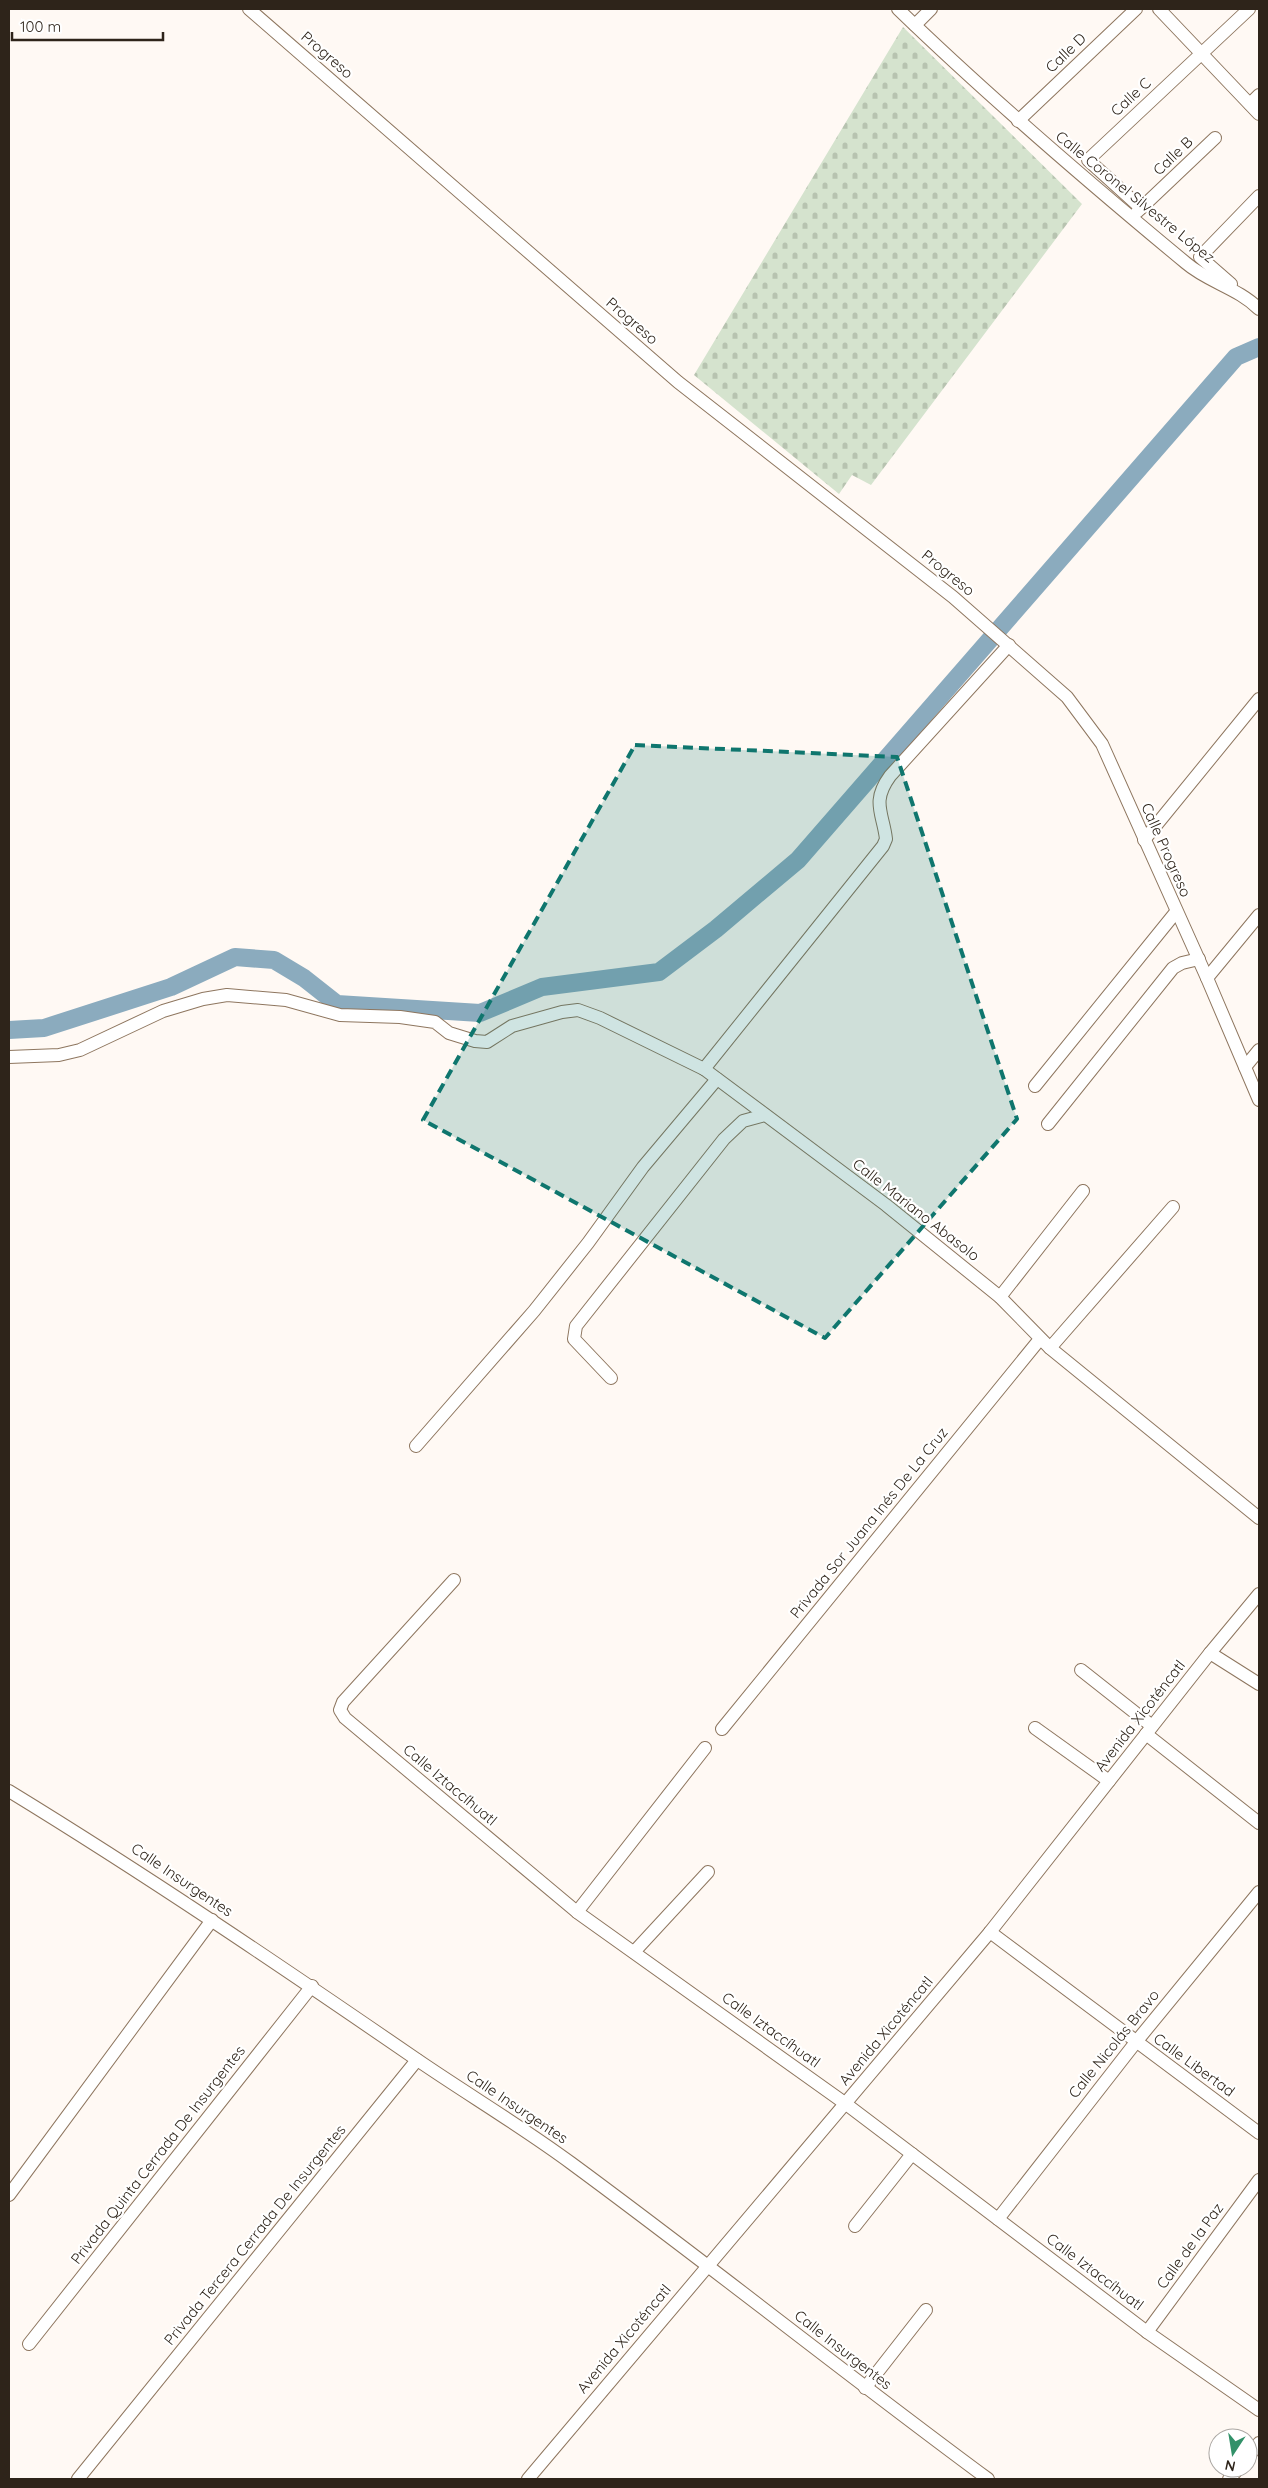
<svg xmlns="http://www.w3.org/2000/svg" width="1268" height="2488" viewBox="0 0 1268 2488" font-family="Quicksand,sans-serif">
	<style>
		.cemetery { fill: url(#cemetery-stones) }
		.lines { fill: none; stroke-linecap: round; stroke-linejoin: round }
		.river { stroke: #8babbe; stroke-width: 18 }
		.minor-casing { stroke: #8e765f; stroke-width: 14 }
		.minor { stroke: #fff; stroke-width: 12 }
		.marked { fill: #0f766e; fill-opacity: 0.2; stroke: #0f766e; stroke-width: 4; stroke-dasharray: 10 6; stroke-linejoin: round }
		.labels { text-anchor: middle; stroke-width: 4.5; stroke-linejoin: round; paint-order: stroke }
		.street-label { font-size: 15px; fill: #2e241a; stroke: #fff }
	</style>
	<defs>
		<pattern id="cemetery-stones" width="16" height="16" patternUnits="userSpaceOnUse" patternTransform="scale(1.25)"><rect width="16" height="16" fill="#d5e3ce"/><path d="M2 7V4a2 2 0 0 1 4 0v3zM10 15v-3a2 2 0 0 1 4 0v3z" fill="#b7c3b0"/></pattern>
	</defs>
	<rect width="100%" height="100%" fill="#fff9f4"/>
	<polygon class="cemetery" points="903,27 1082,204 871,485 852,475 839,494 694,375"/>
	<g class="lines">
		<polyline class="river" points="9,1030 44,1028 171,987 235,957 274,960 304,978 337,1004 480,1013 542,987 659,972 716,929 798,860 1236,357 1259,347"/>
		<g class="minor-casing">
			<g id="minor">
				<polyline points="249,9 678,382 953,597 1067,697 1102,744 1207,978 1259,1100"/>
				<path d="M898,9C990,98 1087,181 1186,263C1208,282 1238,288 1259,309"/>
				<polyline points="1159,9 1259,114"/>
				<polyline points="915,25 931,9"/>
				<polyline points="1250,104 1259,95"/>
				<polyline points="1018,121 1136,9"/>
				<polyline points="1141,208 1088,160 1249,9"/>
				<polyline points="1137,212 1215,138"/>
				<polyline points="1231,284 1200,257 1259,196"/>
				<polyline points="1144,840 1259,699"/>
				<polyline points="1207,978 1259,915"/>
				<polyline points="9,1057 59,1055 80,1050 163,1011 203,999 227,995 286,1000 340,1015 400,1017 435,1022 449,1033 475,1041 487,1042 512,1026 562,1012 578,1010 600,1018 704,1069 886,1205 1000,1297 1050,1348 1259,1518"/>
				<polyline points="1245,1067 1259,1050"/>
				<path d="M704,1069L883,846L886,839C883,813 871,802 890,776L1009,645"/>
				<polyline points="1035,1086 1176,912"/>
				<polyline points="1048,1124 1173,968 1182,963 1199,959"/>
				<polyline points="1000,1297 1083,1191"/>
				<polyline points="1050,1348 1173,1207"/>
				<polyline points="611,1378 574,1339 576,1326 724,1139 743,1121 765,1115"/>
				<polyline points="416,1446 534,1311 588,1243 643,1167 717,1079"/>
				<polyline points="454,1580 343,1702 340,1710 345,1718 577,1912 846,2104 1147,2332 1259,2410"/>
				<polyline points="1210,1653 1259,1684"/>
				<polyline points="1081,1670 1152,1726"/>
				<polyline points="1035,1728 1109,1781"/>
				<polyline points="722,1729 1040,1339"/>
				<polyline points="1146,1734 1259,1823"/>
				<path d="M9,1791C148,1876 282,1967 416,2059C467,2094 521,2126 571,2163C711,2266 847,2375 988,2479"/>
				<polyline points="577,1912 705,1748"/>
				<polyline points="990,1932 1259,2133"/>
				<polyline points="634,1952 708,1872"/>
				<polyline points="9,2195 212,1920"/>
				<polyline points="998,2219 1136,2042 1259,1892"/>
				<polyline points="855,2226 912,2154"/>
				<polyline points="1147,2332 1259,2180"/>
				<polyline points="29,2344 312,1986"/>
				<polyline points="865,2388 926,2310"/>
				<polyline points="1248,2457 1259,2443"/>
				<polyline points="78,2479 417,2060"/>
				<polyline points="528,2479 990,1932 1210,1653 1259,1594"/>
				<polyline points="1229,2479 1239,2468"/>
			</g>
		</g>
		<use href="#minor" class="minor"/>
	</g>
	<path class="marked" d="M635,745L897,757L1017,1119L825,1338L423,1120Z"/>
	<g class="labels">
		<g class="street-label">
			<text transform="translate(1066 53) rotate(-44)" y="5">Calle D</text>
			<text transform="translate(327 55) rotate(41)" y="5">Progreso</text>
			<text transform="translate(1131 97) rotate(-43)" y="5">Calle C</text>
			<text transform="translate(1173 156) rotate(-44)" y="5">Calle B</text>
			<text transform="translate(1135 197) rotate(39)" y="5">Calle Coronel Silvestre López</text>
			<text transform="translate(632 321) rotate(41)" y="5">Progreso</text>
			<text transform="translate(948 573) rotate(39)" y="5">Progreso</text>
			<text transform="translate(1166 850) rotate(66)" y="5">Calle Progreso</text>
			<text transform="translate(916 1210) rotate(38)" y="5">Calle Mariano Abasolo</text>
			<text transform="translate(869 1523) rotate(-51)" y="5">Privada Sor Juana Inés De La Cruz</text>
			<text transform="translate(1140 1716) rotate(-52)" y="5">Avenida Xicoténcatl</text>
			<text transform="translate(450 1785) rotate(40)" y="5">Calle Iztaccíhuatl</text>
			<text transform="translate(182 1880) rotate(34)" y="5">Calle Insurgentes</text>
			<text transform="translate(771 2030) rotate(36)" y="5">Calle Iztaccíhuatl</text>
			<text transform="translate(886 2031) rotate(-50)" y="5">Avenida Xicoténcatl</text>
			<text transform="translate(1114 2044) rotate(-51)" y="5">Calle Nicolás Bravo</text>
			<text transform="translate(1194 2065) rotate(36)" y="5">Calle Libertad</text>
			<text transform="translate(517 2107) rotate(34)" y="5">Calle Insurgentes</text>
			<text transform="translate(158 2155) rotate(-52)" y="5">Privada Quinta Cerrada De Insurgentes</text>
			<text transform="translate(255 2235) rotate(-51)" y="5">Privada Tercera Cerrada De Insurgentes</text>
			<text transform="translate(1190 2246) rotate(-54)" y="5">Calle de la Paz</text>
			<text transform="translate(1095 2272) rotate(37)" y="5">Calle Iztaccíhuatl</text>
			<text transform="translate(624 2339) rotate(-50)" y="5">Avenida Xicoténcatl</text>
			<text transform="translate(843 2350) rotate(38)" y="5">Calle Insurgentes</text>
		</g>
	</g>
	<rect width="1268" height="2488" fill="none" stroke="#2e241a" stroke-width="20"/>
	<g transform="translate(1233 2453) rotate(192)"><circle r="24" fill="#ffffff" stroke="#aba7a3"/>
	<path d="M0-4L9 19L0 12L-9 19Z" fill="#329169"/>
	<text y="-8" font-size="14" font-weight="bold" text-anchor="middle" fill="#2e241a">N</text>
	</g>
	<path d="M12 32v8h151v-8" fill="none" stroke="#2e241a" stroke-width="2.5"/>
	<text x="20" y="32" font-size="15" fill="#2e241a" stroke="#ffffff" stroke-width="4" paint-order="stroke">100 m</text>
</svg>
